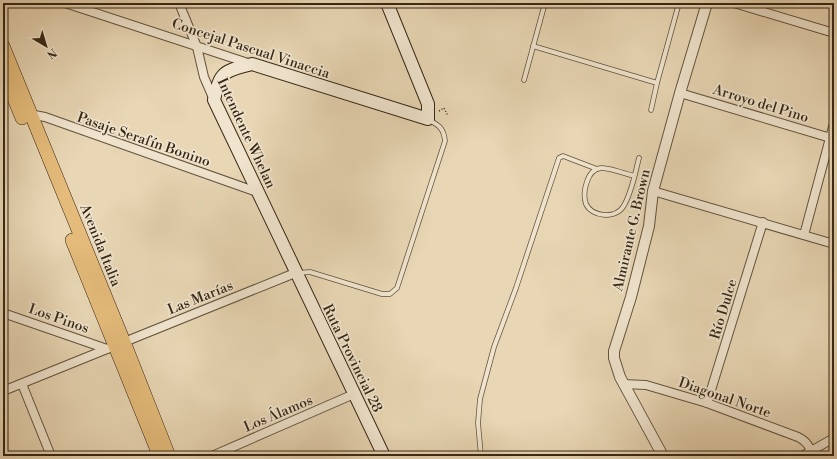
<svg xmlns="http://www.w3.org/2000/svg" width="837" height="459" viewBox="0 0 837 459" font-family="'Libre Bodoni',serif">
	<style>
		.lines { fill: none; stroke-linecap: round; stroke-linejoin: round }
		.service-casing { stroke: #62533d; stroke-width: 5.5 }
		.minor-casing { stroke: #62533d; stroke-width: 10 }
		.tertiary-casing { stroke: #62533d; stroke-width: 12 }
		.secondary-casing { stroke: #362715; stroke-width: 14 }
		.primary-casing { stroke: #362715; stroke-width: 14 }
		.path { stroke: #362715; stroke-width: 1.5; stroke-dasharray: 1 2; stroke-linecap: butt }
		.service { stroke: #f0e4ce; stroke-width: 4 }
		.minor { stroke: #f0e4ce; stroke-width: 8 }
		.tertiary { stroke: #f0e4ce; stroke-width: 10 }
		.secondary { stroke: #f0e4ce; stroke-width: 12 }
		.primary { stroke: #e4bb7a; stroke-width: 13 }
		.labels { text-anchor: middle; stroke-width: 3.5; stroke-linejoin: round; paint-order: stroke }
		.street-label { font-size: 14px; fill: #362715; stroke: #f0e4ce }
	</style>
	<rect width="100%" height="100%" fill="#e8d6b4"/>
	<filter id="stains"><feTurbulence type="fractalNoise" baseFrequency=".005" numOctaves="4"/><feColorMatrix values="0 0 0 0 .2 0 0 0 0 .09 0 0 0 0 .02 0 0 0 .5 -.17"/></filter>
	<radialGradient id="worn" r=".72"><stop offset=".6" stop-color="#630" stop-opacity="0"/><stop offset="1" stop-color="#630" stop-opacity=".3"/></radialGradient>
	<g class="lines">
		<g class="service-casing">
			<g id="service">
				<polyline points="533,46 657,83"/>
				<polyline points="524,80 545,3"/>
				<polyline points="651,110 657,83 679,3"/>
				<path d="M634,176C627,174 607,167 601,168C587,169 582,193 586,204C592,217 615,219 623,207C632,193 635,173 639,158"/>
				<path d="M298,273L310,272L382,294H390L397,288L445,141C444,129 439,125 429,120"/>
				<polyline points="481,456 478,423 480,399 494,347 516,288 559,158 563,156 597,169"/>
			</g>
		</g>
		<g class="minor-casing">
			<g id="minor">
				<polyline points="65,3 251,64"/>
				<polyline points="179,3 197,47 204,77 214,100"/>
				<polyline points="734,3 834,33"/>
				<polyline points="680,93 834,139"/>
				<polyline points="29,114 45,117 257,192"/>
				<polyline points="653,191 834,244"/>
				<polyline points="804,235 834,123"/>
				<polyline points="3,313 107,349"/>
				<polyline points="22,384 51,456"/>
				<path d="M623,384L646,385L707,403L798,437C806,441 811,446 811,456"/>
				<polyline points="3,391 295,273"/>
				<polyline points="707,403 763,222"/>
				<polyline points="212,456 354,394"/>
				<polyline points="802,456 834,438"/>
			</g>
		</g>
		<g class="tertiary-casing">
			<polyline id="tertiary" points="663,456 620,377 614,358 614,351 631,297 649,226 653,191 680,93 707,3"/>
		</g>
		<g class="secondary-casing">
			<path id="secondary" d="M384,456L214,100C220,71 224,71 252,64L428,119V104L387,3"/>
		</g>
		<g class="primary-casing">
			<g id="primary">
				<polyline points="3,46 124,342 169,456"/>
				<polyline points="3,72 22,118"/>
				<polyline points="72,240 157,450"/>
			</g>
		</g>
		<polyline class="path" points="439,111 444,108 448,116"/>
		<use href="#service" class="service"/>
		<use href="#minor" class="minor"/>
		<use href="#tertiary" class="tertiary"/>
		<use href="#secondary" class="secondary"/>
		<use href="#primary" class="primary"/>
	</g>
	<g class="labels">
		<g class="street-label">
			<text transform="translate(251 48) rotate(18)" y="5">Concejal Pascual Vinaccia</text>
			<text transform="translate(761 103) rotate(17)" y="5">Arroyo del Pino</text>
			<text transform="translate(247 133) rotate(65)" y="5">Intendente Whelan</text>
			<text transform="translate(144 139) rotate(19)" y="5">Pasaje Serafín Bonino</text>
			<text transform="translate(631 230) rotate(-77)" y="5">Almirante G. Brown</text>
			<text transform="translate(101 245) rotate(68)" y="5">Avenida Italia</text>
			<text transform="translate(200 297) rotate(-22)" y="5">Las Marías</text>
			<text transform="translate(723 309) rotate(-73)" y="5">Río Dulce</text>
			<text transform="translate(59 318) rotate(19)" y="5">Los Pinos</text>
			<text transform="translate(353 358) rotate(64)" y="5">Ruta Provincial 28</text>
			<text transform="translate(725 397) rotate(19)" y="5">Diagonal Norte</text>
			<text transform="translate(278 413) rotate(-23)" y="5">Los Álamos</text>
		</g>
	</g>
	<rect width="837" height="459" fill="none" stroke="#e8d6b4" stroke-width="16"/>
	<rect x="4" y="4" width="829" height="451" fill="none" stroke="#362715" stroke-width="2"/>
	<rect x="8" y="8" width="821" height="443" fill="none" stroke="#362715"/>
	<g transform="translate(46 46) rotate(142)" stroke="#f0e4ce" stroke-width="3" paint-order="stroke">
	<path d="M0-3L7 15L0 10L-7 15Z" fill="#362715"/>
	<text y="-6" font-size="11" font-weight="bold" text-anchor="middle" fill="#362715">N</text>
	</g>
	<rect width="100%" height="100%" filter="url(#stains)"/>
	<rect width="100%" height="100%" fill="url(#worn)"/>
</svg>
